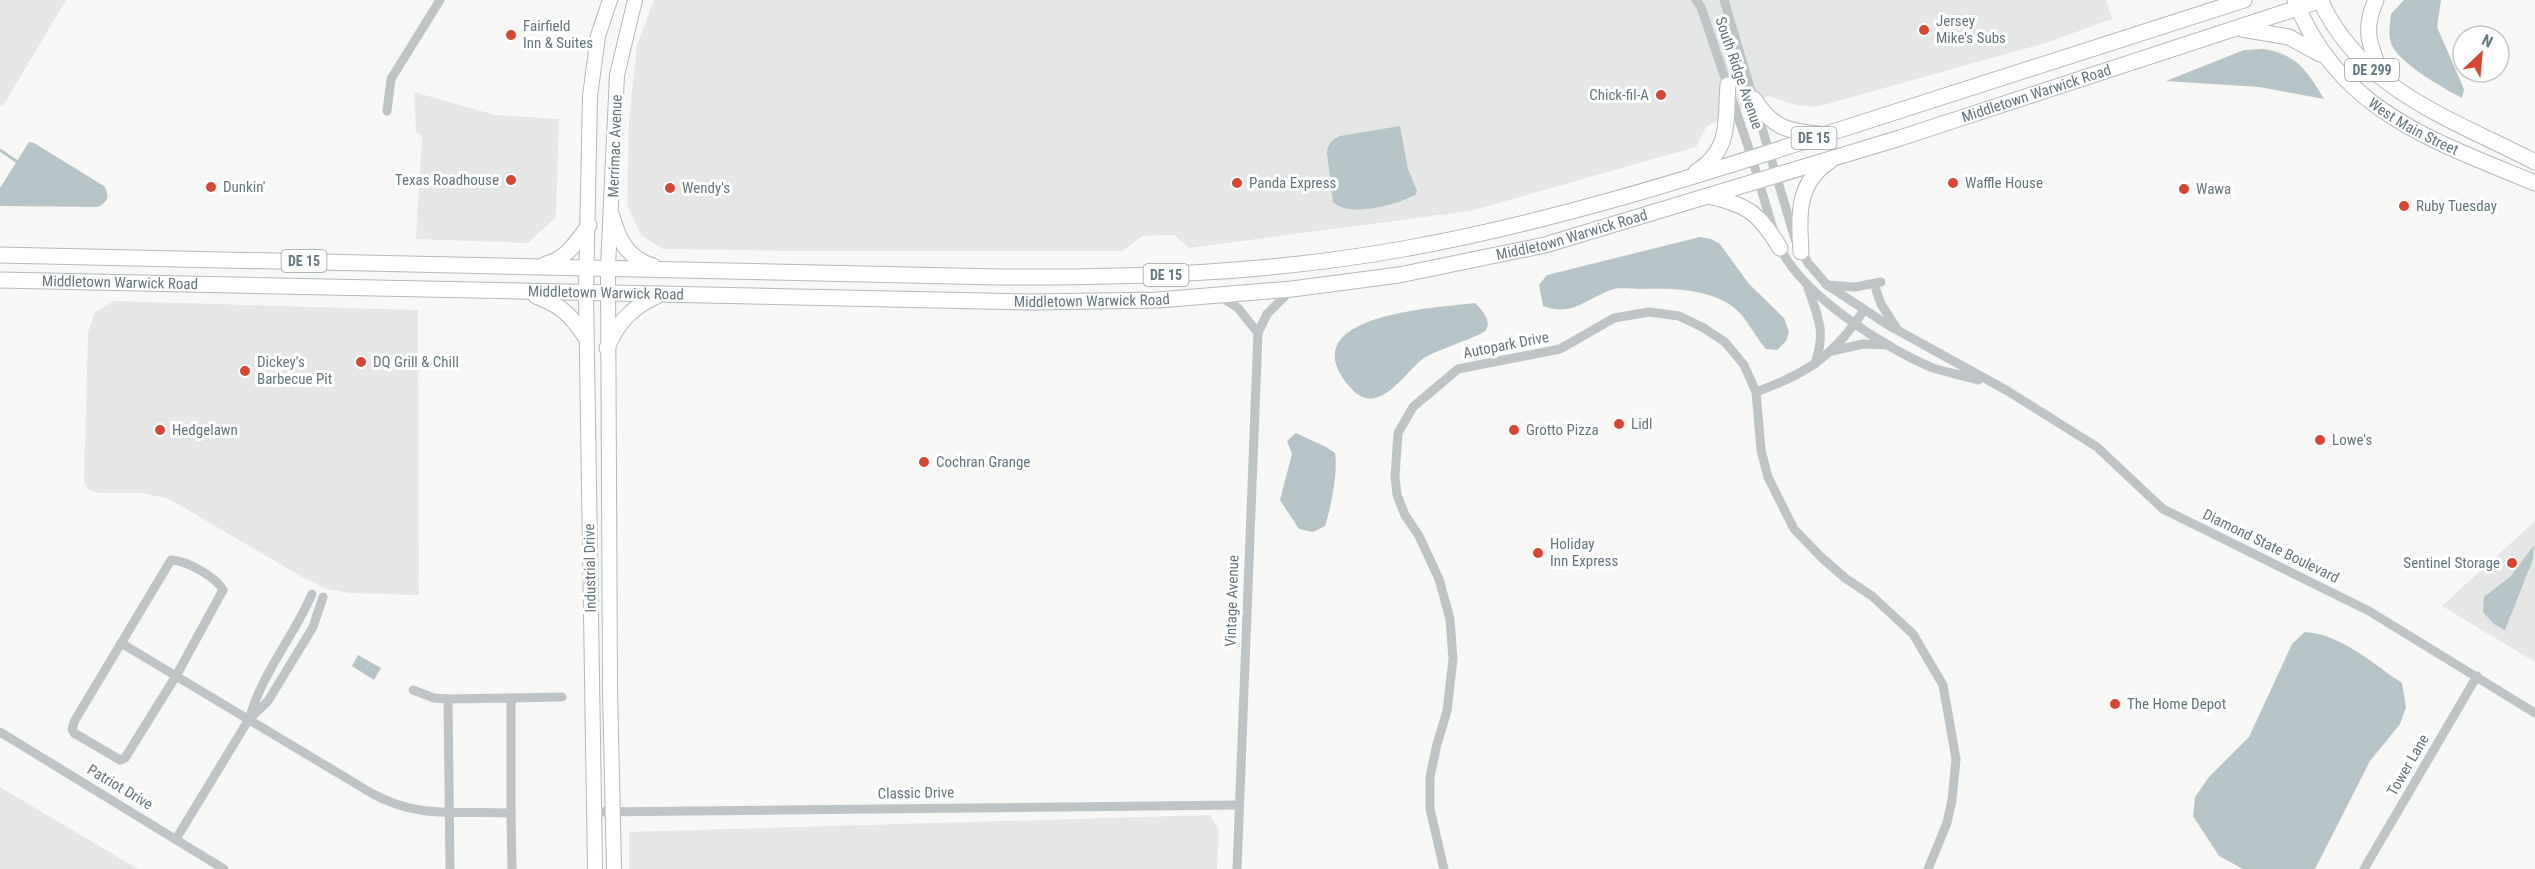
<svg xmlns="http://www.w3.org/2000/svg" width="2535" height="869" viewBox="0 0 2535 869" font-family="'Roboto Condensed',sans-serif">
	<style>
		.built { fill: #e5e7e6 }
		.water { fill: #b6c4c7 }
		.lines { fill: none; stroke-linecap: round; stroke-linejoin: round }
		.stream { stroke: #b6c4c7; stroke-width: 3 }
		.secondary-casing { stroke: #b1b8bb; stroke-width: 16 }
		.primary-casing { stroke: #b2b8bb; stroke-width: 17 }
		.street { stroke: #bec4c6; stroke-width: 9 }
		.secondary { stroke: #fff; stroke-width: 14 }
		.primary { stroke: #fff; stroke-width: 15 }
		.poi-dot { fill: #db4431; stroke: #fff; stroke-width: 2 }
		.labels { text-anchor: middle; stroke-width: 6; stroke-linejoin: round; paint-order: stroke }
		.shield { fill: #fff; stroke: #929fa5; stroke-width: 1.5 }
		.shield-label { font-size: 14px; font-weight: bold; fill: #64767e }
		.poi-label { font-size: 15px; fill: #64767e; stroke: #fff; text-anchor: start }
		.street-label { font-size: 15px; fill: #64767e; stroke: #fff }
	</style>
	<rect width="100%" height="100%" fill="#f7f7f5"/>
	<g class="built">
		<polygon points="0,0 66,0 3,106 0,104"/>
		<polygon points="654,0 2106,0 2112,19 2046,43 1816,107 1796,105 1768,96 1706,127 1696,147 1470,211 1189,248 1174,235 1142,236 1123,251 798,251 663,249 641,235 627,205 629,120 637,45"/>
		<polygon points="414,92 495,115 559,119 556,217 528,243 416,239 422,136 416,132"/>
		<polygon points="114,301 418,310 419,595 350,593 327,589 302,577 169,499 143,493 97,493 88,489 84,481 88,332 95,312"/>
		<polygon points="2535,521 2535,662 2442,606"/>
		<polygon points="0,787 138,869 0,869"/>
		<polygon points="1210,815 1219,830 1217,869 629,869 629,832"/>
	</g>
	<g class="water">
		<path d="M2404,0H2441L2437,27L2464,89L2462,98C2443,88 2398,63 2391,43C2388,34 2390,23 2391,14Z"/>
		<path d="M2263,49C2297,54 2308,72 2324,99L2259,87L2166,81L2244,50Z"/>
		<path d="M1400,126L1408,169L1417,191L1416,194C1399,205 1348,218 1333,202L1327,153C1328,144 1331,140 1340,136Z"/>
		<path d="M29,142L34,143L104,186C110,196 108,202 98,207L0,206V188Z"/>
		<path d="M1700,237L1711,239L1720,244L1749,284L1784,318L1789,332L1786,341L1777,350L1766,349C1754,336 1747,317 1732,306C1707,288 1668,288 1639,289C1630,289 1619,287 1611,290C1586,299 1572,317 1543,306L1539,285L1547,275Z"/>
		<path d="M1475,303C1482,310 1492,320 1486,330C1482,336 1436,350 1424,358C1405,371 1378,420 1351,388C1287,315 1434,308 1475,303Z"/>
		<path d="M1296,433L1326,447L1335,453C1338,472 1331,508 1325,526L1313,532L1299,529L1280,500L1292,454L1287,441Z"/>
		<polygon points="2534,545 2533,559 2505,630 2494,624 2483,612 2484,597 2511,576"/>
		<path d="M2305,632C2341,634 2373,664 2402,683L2406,707L2400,724L2370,761L2315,869H2243L2219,856L2193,816L2195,797L2209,777L2249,737L2292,644Z"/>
		<polygon points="358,655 381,668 374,680 352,666"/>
	</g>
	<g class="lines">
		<polyline class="stream" points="0,150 16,161"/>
		<g class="secondary-casing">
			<g id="secondary">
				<polyline points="595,869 586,293 590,96 598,36 610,0"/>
				<polyline points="614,869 610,690 608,267 617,75 635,0"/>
			</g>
		</g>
		<g class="primary-casing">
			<g id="primary">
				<path id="s1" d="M2295,0C2338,111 2434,141 2535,183"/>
				<path d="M2320,0C2362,91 2452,119 2535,162"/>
				<path d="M2376,0C2362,30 2370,47 2382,75"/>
				<polyline points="2242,29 2289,37 2320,54"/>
				<path d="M1754,99C1772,127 1786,131 1818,134"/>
				<path d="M1696,172C1732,149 1725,121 1728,85"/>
				<path d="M1708,196C1748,205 1759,213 1780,248"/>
				<path d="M612,216C618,239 628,259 653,266"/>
				<path d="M1801,252C1799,216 1796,183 1830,161"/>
				<path d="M0,255L998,277C1134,278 1270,273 1403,249C1542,224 1675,183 1808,140C1954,94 2099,46 2244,0"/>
				<path d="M546,264C567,259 577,241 589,225"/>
				<path id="s2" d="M0,280L1033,302L1158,300L1292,289L1399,275L1545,245L1900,138L2322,0"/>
				<path d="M536,296C562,306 571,315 586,338"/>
				<path d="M607,348C617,323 632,307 657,296"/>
			</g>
		</g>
		<g class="street">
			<polyline points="1696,0 1701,7 1752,158 1773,229"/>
			<polyline points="1724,0 1795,239 1808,263 1827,285 1888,325 2006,390 2097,447 2163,509 2369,611 2535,713"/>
			<polyline points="387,111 391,79 440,0"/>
			<path d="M1779,245C1799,293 1886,349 1933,368C1948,373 1963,375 1978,380"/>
			<polyline points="1827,285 1855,287 1881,282"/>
			<path d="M1808,288C1819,320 1826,332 1815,364"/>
			<polyline points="1876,290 1881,304 1897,329"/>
			<polyline points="1220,296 1238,308 1258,333"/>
			<polyline points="1832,351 1863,344 1889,345"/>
			<path d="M1756,392C1806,374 1834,356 1864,310"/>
			<path d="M171,560C187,561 215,576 223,590L176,676L125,758L120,760L74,733L72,729L75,720Z"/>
			<path d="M121,643L373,794C421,820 459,810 511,813V698L448,699L450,869"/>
			<polyline points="413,690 434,698 448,699"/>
			<polyline points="511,698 562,697"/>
			<path d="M250,717C262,673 294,636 312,594"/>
			<polyline points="0,732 224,869"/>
			<polyline points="594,812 1239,805"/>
			<polyline points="511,813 512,869"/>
			<polyline points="176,839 249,719 268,701 313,627 323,597"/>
			<polyline points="1237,869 1258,333 1267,314 1291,290"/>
			<polyline points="1444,869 1430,809 1430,777 1437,744 1447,711 1453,659 1450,619 1439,579 1419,536 1405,515 1397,495 1395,476 1398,433 1413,407 1458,369 1560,349 1614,318 1649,312 1679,316 1702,327 1725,342 1744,365 1756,392 1761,450 1768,477 1794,529 1821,557 1845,578 1872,596 1913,634 1943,685 1956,759 1952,800 1947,823 1928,869"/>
			<polyline points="2364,869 2477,676"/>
		</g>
		<use href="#secondary" class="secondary"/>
		<use href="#primary" class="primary"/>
	</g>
	<g class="poi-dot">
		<circle cx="1924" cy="30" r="6"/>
		<circle cx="511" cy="35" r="6"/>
		<circle cx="1661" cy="95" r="6"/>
		<circle cx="511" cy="180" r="6"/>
		<circle cx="1237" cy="183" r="6"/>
		<circle cx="1953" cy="183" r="6"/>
		<circle cx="211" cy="187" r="6"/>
		<circle cx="670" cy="188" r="6"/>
		<circle cx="2184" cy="189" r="6"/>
		<circle cx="2404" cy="206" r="6"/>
		<circle cx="361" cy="362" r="6"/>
		<circle cx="245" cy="371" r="6"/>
		<circle cx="1619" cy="424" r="6"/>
		<circle cx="160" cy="430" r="6"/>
		<circle cx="1514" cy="430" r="6"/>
		<circle cx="2320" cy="440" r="6"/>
		<circle cx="924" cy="462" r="6"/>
		<circle cx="1538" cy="553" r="6"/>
		<circle cx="2512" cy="563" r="6"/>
		<circle cx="2115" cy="704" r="6"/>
	</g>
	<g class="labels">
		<g class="shield">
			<rect x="2345" y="59" width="54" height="22" rx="4.5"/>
			<rect x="1791.5" y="127" width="45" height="22" rx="4.5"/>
			<rect x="281.5" y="250" width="45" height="22" rx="4.5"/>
			<rect x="1143.5" y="264" width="45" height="22" rx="4.5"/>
		</g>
		<g class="shield-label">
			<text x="2372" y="75">DE 299</text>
			<text x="1814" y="143">DE 15</text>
			<text x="304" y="266">DE 15</text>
			<text x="1166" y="280">DE 15</text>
		</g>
		<g class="poi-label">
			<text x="1936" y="26">Jersey<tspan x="1936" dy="17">Mike's Subs</tspan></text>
			<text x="523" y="31">Fairfield<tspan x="523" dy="17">Inn &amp; Suites</tspan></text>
			<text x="1649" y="100" text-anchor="end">Chick-fil-A</text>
			<text x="499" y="185" text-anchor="end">Texas Roadhouse</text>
			<text x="1249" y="188">Panda Express</text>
			<text x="1965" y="188">Waffle House</text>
			<text x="223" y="192">Dunkin'</text>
			<text x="682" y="193">Wendy's</text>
			<text x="2196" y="194">Wawa</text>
			<text x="2416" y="211">Ruby Tuesday</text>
			<text x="257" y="367">Dickey's<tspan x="257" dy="17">Barbecue Pit</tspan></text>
			<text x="373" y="367">DQ Grill &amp; Chill</text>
			<text x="1631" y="429">Lidl</text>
			<text x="172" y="435">Hedgelawn</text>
			<text x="1526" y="435">Grotto Pizza</text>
			<text x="2332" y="445">Lowe's</text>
			<text x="936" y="467">Cochran Grange</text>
			<text x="1550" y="549">Holiday<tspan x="1550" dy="17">Inn Express</tspan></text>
			<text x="2500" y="568" text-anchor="end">Sentinel Storage</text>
			<text x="2127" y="709">The Home Depot</text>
		</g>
		<g class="street-label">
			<text transform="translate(1739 73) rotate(71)" y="5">South Ridge Avenue</text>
			<text dy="5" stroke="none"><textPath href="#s2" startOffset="2064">Middletown Warwick Road</textPath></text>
			<text dy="5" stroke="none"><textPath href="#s1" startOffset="178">West Main Street</textPath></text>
			<text transform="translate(615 146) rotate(-88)" y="5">Merrimac Avenue</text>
			<text dy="5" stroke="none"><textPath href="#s2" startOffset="1578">Middletown Warwick Road</textPath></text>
			<text dy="5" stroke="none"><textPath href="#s2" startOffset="120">Middletown Warwick Road</textPath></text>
			<text dy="5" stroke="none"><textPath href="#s2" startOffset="606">Middletown Warwick Road</textPath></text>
			<text dy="5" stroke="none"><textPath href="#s2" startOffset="1092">Middletown Warwick Road</textPath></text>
			<text transform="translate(1506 345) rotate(-11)" y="5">Autopark Drive</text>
			<text transform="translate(2271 546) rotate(26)" y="5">Diamond State Boulevard</text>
			<text transform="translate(590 568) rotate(-91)" y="5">Industrial Drive</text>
			<text transform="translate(1232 601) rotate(-88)" y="5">Vintage Avenue</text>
			<text transform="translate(2408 765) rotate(-60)" y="5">Tower Lane</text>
			<text transform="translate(120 787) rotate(31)" y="5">Patriot Drive</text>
			<text transform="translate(916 793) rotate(-1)" y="5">Classic Drive</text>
		</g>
	</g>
	<g transform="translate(2481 54) rotate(26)"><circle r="28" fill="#ffffff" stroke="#c1c8cb" stroke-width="1.5"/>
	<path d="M0-4.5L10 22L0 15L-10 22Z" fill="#db4431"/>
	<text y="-9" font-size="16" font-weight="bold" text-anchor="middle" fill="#64767e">N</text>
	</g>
</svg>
